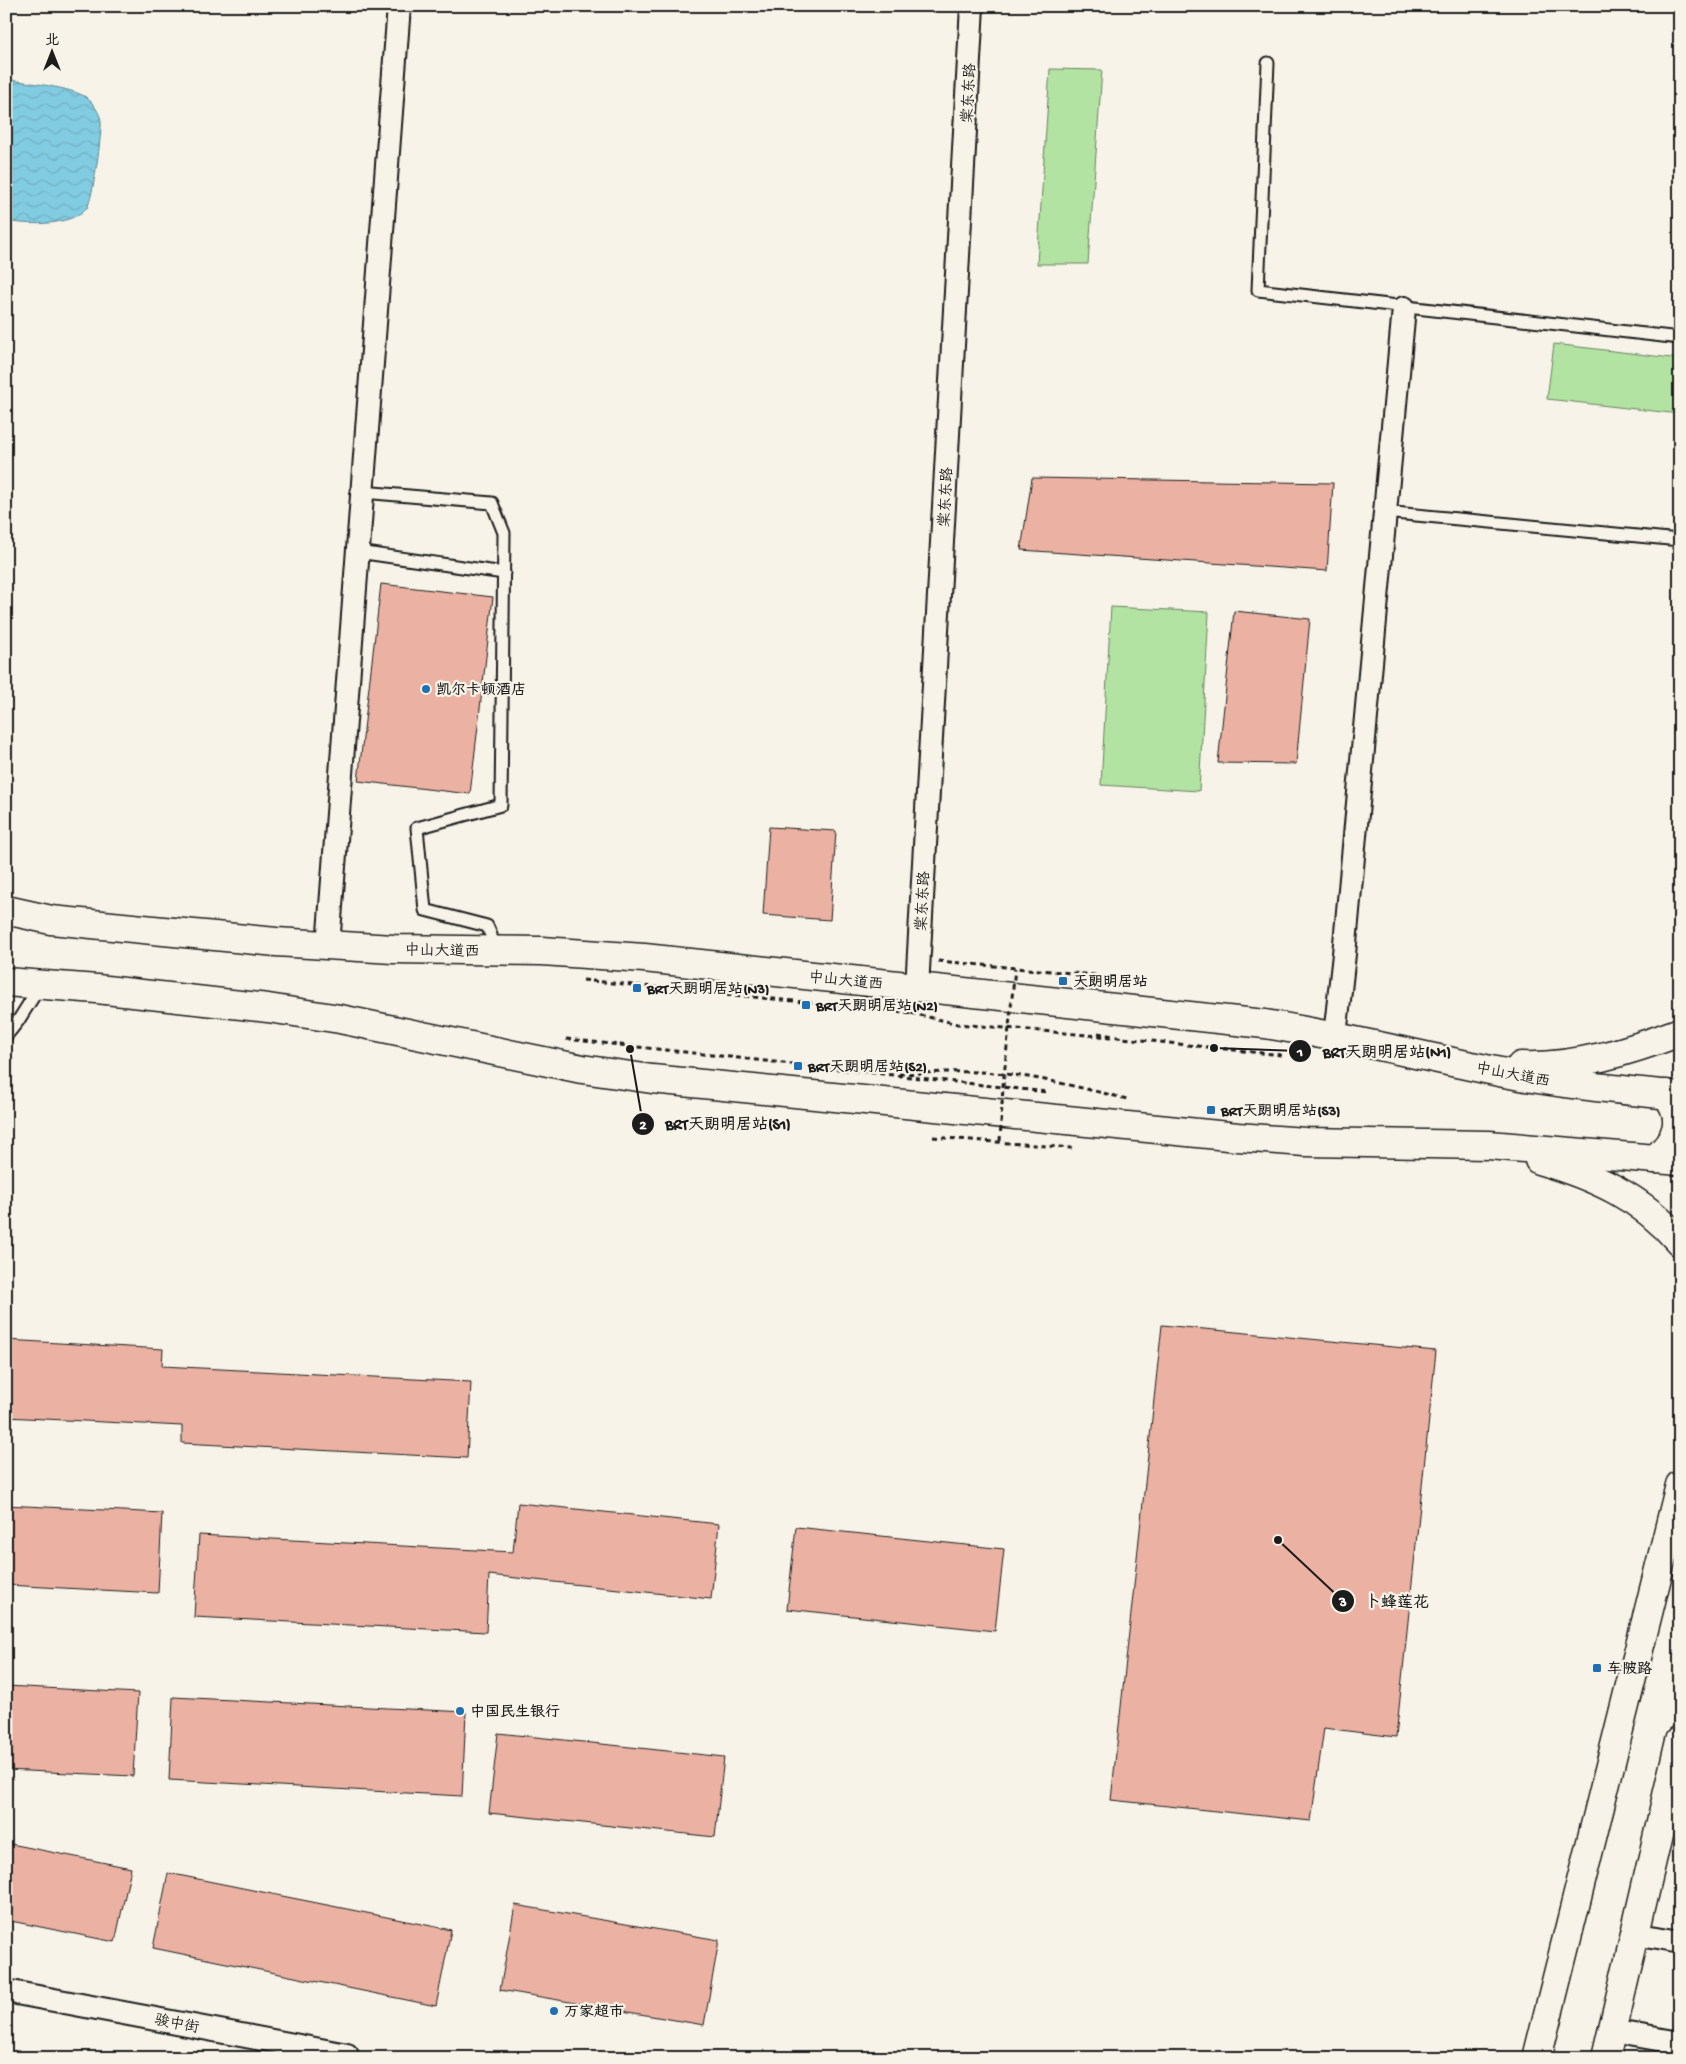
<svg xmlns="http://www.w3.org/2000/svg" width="1686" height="2064" viewBox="0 0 1686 2064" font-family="'Gochi Hand','LXGW WenKai TC',sans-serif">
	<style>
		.grass { fill: #b3e3a3; stroke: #688060 }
		.water { fill: url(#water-waves); stroke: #598693 }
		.building { fill: #ebb2a3; stroke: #1c1c1c }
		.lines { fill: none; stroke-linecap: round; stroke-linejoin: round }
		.service-casing { stroke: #1c1c1c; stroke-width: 15 }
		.minor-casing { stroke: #1c1c1c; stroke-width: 26 }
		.primary-casing { stroke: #1c1c1c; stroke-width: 31 }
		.trunk-casing { stroke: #1c1c1c; stroke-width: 31 }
		.path { stroke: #1c1c1c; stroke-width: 3; stroke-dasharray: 5 4; stroke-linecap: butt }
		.service { stroke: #f7f3e8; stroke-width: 11 }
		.minor { stroke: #f7f3e8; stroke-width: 22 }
		.primary { stroke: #f7f3e8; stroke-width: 28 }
		.trunk { stroke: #f7f3e8; stroke-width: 28 }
		.path-bridge { stroke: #1c1c1c; stroke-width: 3; stroke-dasharray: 5 4; stroke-linecap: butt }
		.poi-dot { fill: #1f6fb2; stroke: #f7f3e8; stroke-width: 2 }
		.labels { text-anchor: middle; stroke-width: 4.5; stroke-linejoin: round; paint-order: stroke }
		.street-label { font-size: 15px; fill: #1c1c1c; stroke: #f7f3e8 }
		.poi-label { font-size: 15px; font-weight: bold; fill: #1c1c1c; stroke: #f7f3e8; text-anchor: start }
		.leader { fill: none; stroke: #1c1c1c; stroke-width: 2 }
		.callout-dot { fill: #1c1c1c; stroke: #f7f3e8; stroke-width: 2 }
		.mark-label { font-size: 15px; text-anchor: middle; font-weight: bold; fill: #fff }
		.callout-label { font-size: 16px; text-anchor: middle; font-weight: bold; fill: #1c1c1c; stroke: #f7f3e8; stroke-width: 4.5; stroke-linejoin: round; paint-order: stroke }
	</style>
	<defs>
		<pattern id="water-waves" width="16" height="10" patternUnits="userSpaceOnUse" patternTransform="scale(1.25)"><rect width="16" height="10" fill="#82cce2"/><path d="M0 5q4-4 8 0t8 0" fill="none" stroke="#70afc1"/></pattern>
	</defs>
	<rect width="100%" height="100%" fill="#f7f3e8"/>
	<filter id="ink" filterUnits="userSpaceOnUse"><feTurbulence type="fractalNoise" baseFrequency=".02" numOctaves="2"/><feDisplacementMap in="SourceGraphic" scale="10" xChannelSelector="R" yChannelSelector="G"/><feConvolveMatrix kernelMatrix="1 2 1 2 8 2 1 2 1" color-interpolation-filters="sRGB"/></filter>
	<g filter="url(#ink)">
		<g class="grass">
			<polygon points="1050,69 1102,70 1088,264 1037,264"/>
			<polygon points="1554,344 1680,359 1680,414 1547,399"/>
			<polygon points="1111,607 1209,612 1199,791 1101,785"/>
		</g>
		<path class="water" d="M6,79C27,83 72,87 87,98C93,103 100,113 101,121C102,134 93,198 87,208C86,208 81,213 81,213C62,226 28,225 6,221Z"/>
		<g class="building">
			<polygon points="1032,478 1333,483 1327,571 1021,550"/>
			<polygon points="381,584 493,597 470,794 358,781"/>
			<polygon points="1234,611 1310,619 1296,764 1218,763"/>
			<polygon points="769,827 836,831 830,920 763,915"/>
			<polygon points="1162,1325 1436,1351 1396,1737 1324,1728 1311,1821 1111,1800"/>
			<polygon points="6,1340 163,1349 162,1366 471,1382 467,1458 182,1443 182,1426 6,1417"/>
			<polygon points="518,1503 719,1524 711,1599 489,1575 486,1632 194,1617 199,1535 513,1552"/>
			<polygon points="6,1505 162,1513 158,1593 6,1585"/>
			<polygon points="796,1527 1004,1549 995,1631 787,1609"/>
			<polygon points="6,1686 138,1693 133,1776 6,1770"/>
			<polygon points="173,1697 466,1712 462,1796 169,1780"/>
			<polygon points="498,1733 724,1757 715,1837 489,1813"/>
			<polygon points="6,1843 131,1868 115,1942 6,1920"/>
			<polygon points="168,1873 451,1930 436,2006 153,1948"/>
			<polygon points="515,1905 719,1940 704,2025 500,1990"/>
		</g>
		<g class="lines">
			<g class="service-casing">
				<g id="service">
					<polyline points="1268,63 1258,290 1680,338"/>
					<polyline points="362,492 492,503 504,533 501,805 417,828 425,910 487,926 491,935 493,951"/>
					<polyline points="1384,512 1680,540"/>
					<polyline points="358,552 504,573"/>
					<polyline points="6,1036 18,1021 40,986"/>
				</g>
			</g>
			<g class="minor-casing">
				<g id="minor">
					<polyline points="328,946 399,6"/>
					<polyline points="917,988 972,6"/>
					<polyline points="1335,1036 1344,954 1404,308"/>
					<polyline points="1651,1937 1680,1942"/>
					<polyline points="6,1991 347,2055"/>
					<polyline points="1629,2034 1680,2043"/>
				</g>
			</g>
			<g class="primary-casing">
				<g id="primary">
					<polyline points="1537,2058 1680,1485"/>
					<polyline points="1606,2058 1680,1740"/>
				</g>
			</g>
			<g class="trunk-casing">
				<g id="trunk">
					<path d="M6,910L51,920L276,942L393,949L542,951L644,958L1265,1024C1348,1037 1428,1058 1510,1074C1566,1085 1623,1090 1680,1096"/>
					<polyline points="6,982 97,989 268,1008 340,1019 582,1069 652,1079 1238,1137 1305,1142 1489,1145 1680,1161"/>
					<path d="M1521,1066C1575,1068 1630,1051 1680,1032"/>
					<path d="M1655,1159C1677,1140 1686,1118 1666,1094"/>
					<path d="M1539,1160C1594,1176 1642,1197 1680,1242"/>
				</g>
			</g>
			<g class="path">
				<polyline points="938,961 1095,975"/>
				<polyline points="583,980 913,1013"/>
				<polyline points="911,1013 958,1024 1111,1037"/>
				<polyline points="1098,1033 1123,1038 1281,1055"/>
				<polyline points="566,1039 1047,1092"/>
				<path d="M899,1074C926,1073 952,1071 979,1072C1030,1074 1078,1087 1127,1099"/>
				<polyline points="933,1137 1072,1148"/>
			</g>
			<use href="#service" class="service"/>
			<use href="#minor" class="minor"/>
			<use href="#primary" class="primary"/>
			<use href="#trunk" class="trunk"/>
			<polyline class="path-bridge" points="1000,1141 1003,1086 1015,968"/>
		</g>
	</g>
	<g class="poi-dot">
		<circle cx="426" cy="689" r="5"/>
		<rect x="1058" y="976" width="10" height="10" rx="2.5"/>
		<rect x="632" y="983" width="10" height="10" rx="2.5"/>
		<rect x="801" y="1000" width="10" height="10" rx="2.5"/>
		<rect x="793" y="1061" width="10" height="10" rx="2.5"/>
		<rect x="1206" y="1105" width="10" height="10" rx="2.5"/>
		<rect x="1592" y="1663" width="10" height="10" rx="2.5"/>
		<circle cx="460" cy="1711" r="5"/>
		<circle cx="554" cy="2011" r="5"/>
	</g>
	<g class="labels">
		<g class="street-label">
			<text transform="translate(968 93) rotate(-87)" y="5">棠东东路</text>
			<text transform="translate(945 497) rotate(-87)" y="5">棠东东路</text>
			<text transform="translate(922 901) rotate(-87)" y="5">棠东东路</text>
			<text transform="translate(442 950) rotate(1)" y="5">中山大道西</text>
			<text transform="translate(846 980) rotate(6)" y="5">中山大道西</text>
			<text transform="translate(1513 1074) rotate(11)" y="5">中山大道西</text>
			<text transform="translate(177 2023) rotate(11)" y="5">骏中街</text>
		</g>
		<g class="poi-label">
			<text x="436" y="694">凯尔卡顿酒店</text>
			<text x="1073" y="986">天朗明居站</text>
			<text x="647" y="993">BRT天朗明居站(N3)</text>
			<text x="816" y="1010">BRT天朗明居站(N2)</text>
			<text x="808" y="1071">BRT天朗明居站(S2)</text>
			<text x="1221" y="1115">BRT天朗明居站(S3)</text>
			<text x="1607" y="1673">车陂路</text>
			<text x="470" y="1716">中国民生银行</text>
			<text x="564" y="2016">万家超市</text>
		</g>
	</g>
	<path class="leader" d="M1214 1048L1300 1051M630 1049L643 1124M1278 1540L1343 1601"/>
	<g class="callout-dot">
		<circle cx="1214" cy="1048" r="5"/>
		<circle cx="630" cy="1049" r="5"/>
		<circle cx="1278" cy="1540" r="5"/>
		<circle cx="1300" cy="1051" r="12"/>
		<circle cx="643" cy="1124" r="12"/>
		<circle cx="1343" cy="1601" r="12"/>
	</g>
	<g class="mark-label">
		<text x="1300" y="1056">1</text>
		<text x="643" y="1129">2</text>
		<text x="1343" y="1606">3</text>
	</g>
	<g class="callout-label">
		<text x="1387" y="1057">BRT天朗明居站(N1)</text>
		<text x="728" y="1129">BRT天朗明居站(S1)</text>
		<text x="1397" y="1607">卜蜂莲花</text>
	</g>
	<rect width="1686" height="2064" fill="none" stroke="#f7f3e8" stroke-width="25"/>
	<rect x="12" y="12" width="1661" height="2039" fill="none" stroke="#1c1c1c" stroke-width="2" filter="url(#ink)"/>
	<g transform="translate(52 52)" stroke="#f7f3e8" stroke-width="4" paint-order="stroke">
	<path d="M0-4L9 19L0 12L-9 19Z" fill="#1c1c1c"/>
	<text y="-8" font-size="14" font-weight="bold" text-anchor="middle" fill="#1c1c1c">北</text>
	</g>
</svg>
